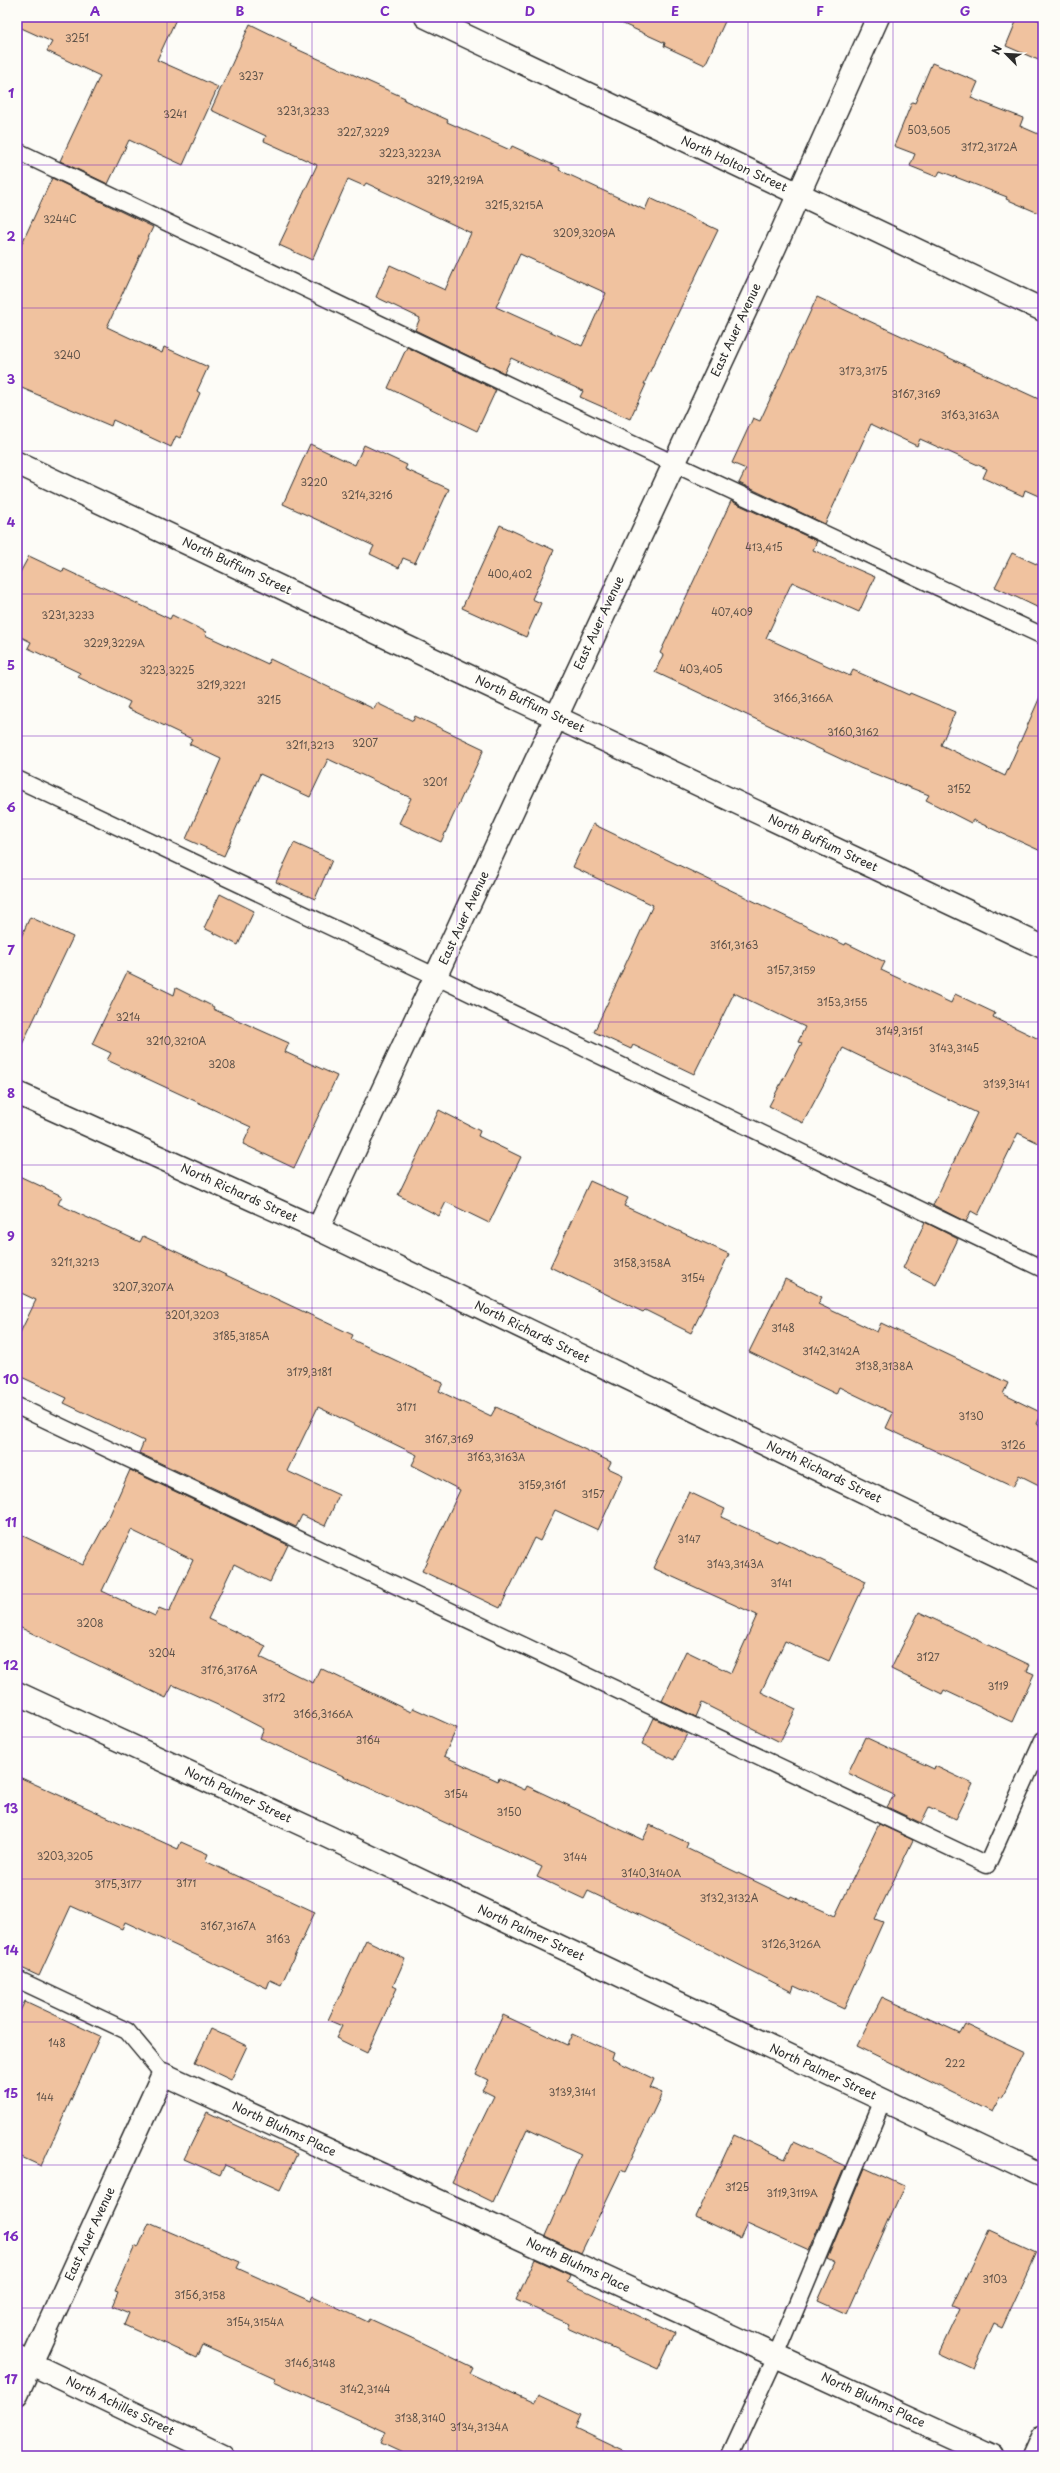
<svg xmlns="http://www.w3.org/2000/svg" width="1060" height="2473" viewBox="0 0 1060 2473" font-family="'Playpen Sans',sans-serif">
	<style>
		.building { fill: #f0c29f; stroke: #2b2b2b; fill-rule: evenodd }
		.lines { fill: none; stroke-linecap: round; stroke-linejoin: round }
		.service-casing { stroke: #2b2b2b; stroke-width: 19 }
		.minor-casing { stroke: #2b2b2b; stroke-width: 25 }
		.tertiary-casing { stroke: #2b2b2b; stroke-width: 25 }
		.secondary-casing { stroke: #2b2b2b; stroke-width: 25 }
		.service { stroke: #fdfcf7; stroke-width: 16 }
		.minor { stroke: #fdfcf7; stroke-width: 22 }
		.tertiary { stroke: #fdfcf7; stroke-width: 22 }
		.secondary { stroke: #fdfcf7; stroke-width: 22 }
		.grid { fill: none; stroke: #7b2cbf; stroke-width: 1; stroke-opacity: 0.55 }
		.labels { text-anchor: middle; stroke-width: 4; stroke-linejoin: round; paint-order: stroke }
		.number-label { font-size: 10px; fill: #5c5148 }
		.street-label { font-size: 12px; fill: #2b2b2b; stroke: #fdfcf7 }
		.neatline { fill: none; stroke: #7b2cbf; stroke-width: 1.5 }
		.grid-label { font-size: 13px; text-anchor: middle; font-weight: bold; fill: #7b2cbf }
	</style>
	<rect width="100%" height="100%" fill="#fdfcf7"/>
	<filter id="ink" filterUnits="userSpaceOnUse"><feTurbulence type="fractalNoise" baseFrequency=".025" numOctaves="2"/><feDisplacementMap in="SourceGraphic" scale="8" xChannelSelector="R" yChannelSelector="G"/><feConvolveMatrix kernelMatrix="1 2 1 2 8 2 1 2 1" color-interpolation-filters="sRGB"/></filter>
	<g filter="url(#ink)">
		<g class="building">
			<polygon points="17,17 177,17 157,60 218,87 183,165 129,140 108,184 60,161 100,76 47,51 52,42 17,26"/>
			<polygon points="608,17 727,17 705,65 664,46 665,43"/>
			<polygon points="1018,17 1032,17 1043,22 1043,62 1006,46"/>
			<path d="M250,24L291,44L290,46L405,98L404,100L448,120L447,122L510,150L512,146L560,168L559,170L645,210L650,198L718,230L644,384H646L630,419L580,397L583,391L511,358L504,373L415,330L420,318L376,297L390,265L445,290L471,233L366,183L364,186L348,179L312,260L279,245L317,165L264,141L266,136L211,110ZM520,254L606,293L582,346L496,307Z"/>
			<polygon points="932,63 978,82 971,98 1023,118 1020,126 1043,136 1043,215 1006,199 1007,197 940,171 937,177 910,166 915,154 894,146 912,102 915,103"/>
			<polygon points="52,178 153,227 107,327 162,353 164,347 208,367 197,391 200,393 180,438 176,436 171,447 113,420 111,426 17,386 17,254"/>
			<polygon points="817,297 1043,401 1043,498 1025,490 1023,496 983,478 987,469 920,439 917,446 871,424 825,524 739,483 746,469 732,463 753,418 760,421"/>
			<polygon points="407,347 496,390 477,431 388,388"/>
			<polygon points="310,444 355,465 364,445 407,465 405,469 449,489 415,563 403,558 399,568 370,554 374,546 283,504"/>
			<polygon points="731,501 817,541 813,550 875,577 859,612 792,582 766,638 850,676 853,670 909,695 910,693 955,712 941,745 1005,776 1043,690 1043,852 973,820 971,823 926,800 929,795 860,768 655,672 663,655 660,653"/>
			<polygon points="500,525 554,550 532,599 541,603 526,637 462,608"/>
			<polygon points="1012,553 1043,567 1043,610 995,587"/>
			<polygon points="29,556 63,572 64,569 170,619 172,615 206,632 205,635 268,664 270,659 374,709 377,703 413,721 415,716 484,749 441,842 399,823 411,798 328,759 310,797 260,774 224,856 186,839 221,759 189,744 192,739 127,708 130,702 78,677 80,673 28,648 31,642 17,635 17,578"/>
			<polygon points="593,824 845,945 846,943 885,962 881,970 951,1003 955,994 995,1013 993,1017 1043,1041 1043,1145 1018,1133 978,1215 971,1211 966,1222 933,1205 977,1113 843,1048 803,1123 769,1106 802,1043 798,1042 805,1027 734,993 694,1074 633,1045 631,1049 594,1032 653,905 573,867"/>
			<polygon points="294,843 332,860 315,899 276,882"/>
			<polygon points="220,894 254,911 238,945 204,928"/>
			<polygon points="30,917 73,937 17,1055 17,946"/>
			<polygon points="127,972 174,995 176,988 214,1007 213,1009 289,1043 285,1052 337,1076 294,1168 243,1144 251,1127 107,1060 111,1053 92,1044"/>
			<polygon points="439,1110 480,1131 478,1136 521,1157 489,1223 446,1202 439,1216 398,1195"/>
			<polygon points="17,1175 62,1196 58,1204 140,1242 143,1236 353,1335 351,1339 443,1383 439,1391 491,1416 496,1407 611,1462 608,1468 623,1475 598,1530 555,1510 540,1541 534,1538 500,1608 422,1571 460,1490 412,1465 417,1455 318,1407 287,1471 339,1495 325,1526 302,1515 296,1527 139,1453 144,1441 64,1403 67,1398 17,1375 17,1339 36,1300 17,1291"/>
			<polygon points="590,1181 628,1198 624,1206 729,1254 691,1333 645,1310 643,1312 550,1267"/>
			<polygon points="925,1222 958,1239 936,1285 903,1268"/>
			<polygon points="785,1279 822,1297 818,1304 877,1332 881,1323 1008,1383 1003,1394 1042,1413 1037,1424 1043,1427 1043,1487 1019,1475 1013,1487 886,1428 893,1413 839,1387 836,1394 749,1352"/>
			<path d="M130,1470L288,1545L270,1582L234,1564L208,1619L266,1646L260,1657L313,1683L320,1668L411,1712L413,1708L457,1728L444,1756L498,1781L499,1778L525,1790L527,1786L643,1840L650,1825L688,1843L686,1848L790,1898L791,1896L835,1916L879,1824L913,1840L875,1919L883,1922L844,2009L794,1986L792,1992L681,1935L588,1891L584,1899L537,1877L542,1867L260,1738L264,1729L220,1706L173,1685L166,1698L17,1626V1533L83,1565L108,1519ZM131,1530L193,1560L169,1612L159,1608L155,1616L102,1591Z"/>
			<polygon points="689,1492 725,1509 721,1517 777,1542 778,1540 866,1581 829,1661 785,1641 761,1692 796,1709 780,1742 702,1703 696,1717 662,1701 686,1651 731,1673 757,1615 653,1568"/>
			<polygon points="919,1612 1030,1665 1027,1671 1034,1674 1012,1722 944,1690 942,1694 891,1669"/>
			<polygon points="654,1718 687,1734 674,1760 642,1744"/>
			<polygon points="865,1737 934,1769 935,1766 973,1784 956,1819 929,1807 921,1823 887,1807 894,1795 848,1773"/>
			<polygon points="17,1776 178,1849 181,1842 208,1854 205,1861 315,1912 281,1985 270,1980 267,1988 125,1922 122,1929 71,1906 39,1976 17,1966"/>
			<polygon points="366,1940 405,1959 393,1986 397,1988 367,2053 336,2038 342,2026 328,2020"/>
			<polygon points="882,1997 960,2033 965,2024 1024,2052 1002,2098 1000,2097 992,2112 857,2046"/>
			<polygon points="25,2001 100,2036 41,2166 17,2155 17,2017"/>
			<polygon points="503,2015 567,2045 572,2034 614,2053 612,2059 654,2079 650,2088 662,2093 625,2172 621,2170 581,2253 545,2236 581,2154 527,2129 493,2202 452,2182 494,2096 482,2090 488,2080 476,2074"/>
			<polygon points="211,2029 247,2046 231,2080 195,2063"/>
			<polygon points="207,2112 297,2154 280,2190 225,2165 220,2175 184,2159"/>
			<polygon points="734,2135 785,2159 793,2142 845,2166 809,2251 747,2223 740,2238 696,2217"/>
			<polygon points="865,2168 904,2186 847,2314 818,2301 835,2263 827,2259"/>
			<polygon points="149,2223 240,2262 237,2268 310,2301 313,2296 368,2322 370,2319 416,2340 472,2367 469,2373 534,2403 538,2395 581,2415 575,2428 634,2456 409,2456 381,2443 386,2432 274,2381 275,2378 202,2345 196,2358 124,2325 129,2313 112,2306 118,2292 115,2291 135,2246 138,2248"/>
			<polygon points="988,2231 1036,2253 1002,2327 994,2323 973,2369 939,2353 960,2308 953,2305"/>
			<polygon points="535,2259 570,2275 567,2282 675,2333 658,2369 567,2328 569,2324 516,2300"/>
		</g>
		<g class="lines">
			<g class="service-casing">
				<g id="service">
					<polyline points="17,151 632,444 1043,636"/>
					<polyline points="17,779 437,977 1043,1269"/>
					<polyline points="17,1406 987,1865 1043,1740"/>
					<polyline points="17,1979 127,2031 163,2074"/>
					<polyline points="730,2456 776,2356 883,2100"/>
				</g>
			</g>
			<g class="minor-casing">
				<g id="minor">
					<polyline points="17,463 1043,947"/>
					<polyline points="17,1093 318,1229 1043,1578"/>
					<polyline points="318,1229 775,247 878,17"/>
					<polyline points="17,1693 329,1837 1043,2176"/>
					<polyline points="17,2357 223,2456"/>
					<polyline points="17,2394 163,2074 993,2456"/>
				</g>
			</g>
			<g class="tertiary-casing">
				<polyline id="tertiary" points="1034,2456 1043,2436"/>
			</g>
			<g class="secondary-casing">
				<polyline id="secondary" points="426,17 1043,310"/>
			</g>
			<use href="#service" class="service"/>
			<use href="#minor" class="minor"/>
			<use href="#tertiary" class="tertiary"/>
			<use href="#secondary" class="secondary"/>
		</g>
	</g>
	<path class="grid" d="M167,17V2456M312,17V2456M457,17V2456M603,17V2456M748,17V2456M893,17V2456M17,165H1043M17,308H1043M17,451H1043M17,594H1043M17,736H1043M17,879H1043M17,1022H1043M17,1165H1043M17,1308H1043M17,1451H1043M17,1594H1043M17,1737H1043M17,1879H1043M17,2022H1043M17,2165H1043M17,2308H1043"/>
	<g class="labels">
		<g class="number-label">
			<text x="77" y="42">3251</text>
			<text x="251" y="80">3237</text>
			<text x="303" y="115">3231,3233</text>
			<text x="175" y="118">3241</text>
			<text x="929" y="134">503,505</text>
			<text x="363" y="136">3227,3229</text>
			<text x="989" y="151">3172,3172A</text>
			<text x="410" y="157">3223,3223A</text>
			<text x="455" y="184">3219,3219A</text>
			<text x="514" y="209">3215,3215A</text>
			<text x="60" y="223">3244C</text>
			<text x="584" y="237">3209,3209A</text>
			<text x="67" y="359">3240</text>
			<text x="863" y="375">3173,3175</text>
			<text x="916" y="398">3167,3169</text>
			<text x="970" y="419">3163,3163A</text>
			<text x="314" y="486">3220</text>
			<text x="367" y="499">3214,3216</text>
			<text x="764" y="551">413,415</text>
			<text x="510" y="578">400,402</text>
			<text x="732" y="616">407,409</text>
			<text x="68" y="619">3231,3233</text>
			<text x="114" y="647">3229,3229A</text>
			<text x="701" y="673">403,405</text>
			<text x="167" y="674">3223,3225</text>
			<text x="221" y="689">3219,3221</text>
			<text x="803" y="702">3166,3166A</text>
			<text x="269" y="704">3215</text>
			<text x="853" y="736">3160,3162</text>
			<text x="365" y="747">3207</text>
			<text x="310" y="749">3211,3213</text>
			<text x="435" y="786">3201</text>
			<text x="959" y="793">3152</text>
			<text x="734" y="949">3161,3163</text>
			<text x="791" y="974">3157,3159</text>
			<text x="842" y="1006">3153,3155</text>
			<text x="128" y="1021">3214</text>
			<text x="899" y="1035">3149,3151</text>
			<text x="176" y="1045">3210,3210A</text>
			<text x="954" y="1052">3143,3145</text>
			<text x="222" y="1068">3208</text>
			<text x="1006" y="1088">3139,3141</text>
			<text x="75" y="1266">3211,3213</text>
			<text x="642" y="1267">3158,3158A</text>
			<text x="693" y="1282">3154</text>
			<text x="143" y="1291">3207,3207A</text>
			<text x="192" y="1319">3201,3203</text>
			<text x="783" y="1332">3148</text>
			<text x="241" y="1340">3185,3185A</text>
			<text x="831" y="1355">3142,3142A</text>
			<text x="884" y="1370">3138,3138A</text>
			<text x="309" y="1376">3179,3181</text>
			<text x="406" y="1411">3171</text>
			<text x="971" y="1420">3130</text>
			<text x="449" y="1443">3167,3169</text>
			<text x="1013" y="1449">3126</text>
			<text x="496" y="1461">3163,3163A</text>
			<text x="542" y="1489">3159,3161</text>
			<text x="593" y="1498">3157</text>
			<text x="689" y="1543">3147</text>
			<text x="735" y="1568">3143,3143A</text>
			<text x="781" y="1587">3141</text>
			<text x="90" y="1627">3208</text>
			<text x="162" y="1657">3204</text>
			<text x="928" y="1661">3127</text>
			<text x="229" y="1674">3176,3176A</text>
			<text x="998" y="1690">3119</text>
			<text x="274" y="1702">3172</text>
			<text x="323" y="1718">3166,3166A</text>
			<text x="368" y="1744">3164</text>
			<text x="456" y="1798">3154</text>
			<text x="509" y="1816">3150</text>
			<text x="65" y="1860">3203,3205</text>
			<text x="575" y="1861">3144</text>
			<text x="651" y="1877">3140,3140A</text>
			<text x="186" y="1887">3171</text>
			<text x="118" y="1888">3175,3177</text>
			<text x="729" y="1902">3132,3132A</text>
			<text x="228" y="1930">3167,3167A</text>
			<text x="278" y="1943">3163</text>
			<text x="791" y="1948">3126,3126A</text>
			<text x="57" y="2047">148</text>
			<text x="955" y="2067">222</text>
			<text x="572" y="2096">3139,3141</text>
			<text x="45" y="2101">144</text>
			<text x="737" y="2191">3125</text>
			<text x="792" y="2197">3119,3119A</text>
			<text x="995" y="2283">3103</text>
			<text x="200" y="2299">3156,3158</text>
			<text x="255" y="2326">3154,3154A</text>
			<text x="310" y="2367">3146,3148</text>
			<text x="365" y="2393">3142,3144</text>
			<text x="420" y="2422">3138,3140</text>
			<text x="479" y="2431">3134,3134A</text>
		</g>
		<g class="street-label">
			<text transform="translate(734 164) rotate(25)" y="4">North Holton Street</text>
			<text transform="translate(736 330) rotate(-65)" y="4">East Auer Avenue</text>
			<text transform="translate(237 566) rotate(25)" y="4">North Buffum Street</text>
			<text transform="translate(599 623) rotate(-65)" y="4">East Auer Avenue</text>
			<text transform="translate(530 704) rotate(25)" y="4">North Buffum Street</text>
			<text transform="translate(823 843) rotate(25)" y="4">North Buffum Street</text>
			<text transform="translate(464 918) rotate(-65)" y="4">East Auer Avenue</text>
			<text transform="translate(239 1193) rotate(24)" y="4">North Richards Street</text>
			<text transform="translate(532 1332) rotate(26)" y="4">North Richards Street</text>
			<text transform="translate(824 1472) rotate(26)" y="4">North Richards Street</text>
			<text transform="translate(238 1795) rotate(25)" y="4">North Palmer Street</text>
			<text transform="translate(531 1933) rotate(25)" y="4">North Palmer Street</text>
			<text transform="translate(823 2072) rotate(25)" y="4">North Palmer Street</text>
			<text transform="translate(284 2129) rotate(25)" y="4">North Bluhms Place</text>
			<text transform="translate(90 2234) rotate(-65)" y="4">East Auer Avenue</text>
			<text transform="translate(578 2265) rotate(25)" y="4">North Bluhms Place</text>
			<text transform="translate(873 2400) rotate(25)" y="4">North Bluhms Place</text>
			<text transform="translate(120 2406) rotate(26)" y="4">North Achilles Street</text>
		</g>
	</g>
	<rect width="1060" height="2473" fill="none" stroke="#fdfcf7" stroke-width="44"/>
	<g transform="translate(1006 54) rotate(294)" stroke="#fdfcf7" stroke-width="3" paint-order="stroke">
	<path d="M0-3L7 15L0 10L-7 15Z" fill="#2b2b2b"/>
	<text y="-6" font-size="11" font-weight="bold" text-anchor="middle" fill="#2b2b2b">N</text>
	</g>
	<rect x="22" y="22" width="1016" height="2429" class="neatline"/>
	<g class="grid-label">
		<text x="95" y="16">A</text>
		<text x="240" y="16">B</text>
		<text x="385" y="16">C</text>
		<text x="530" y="16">D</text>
		<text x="675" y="16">E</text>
		<text x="820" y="16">F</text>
		<text x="965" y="16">G</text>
		<text x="11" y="98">1</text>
		<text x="11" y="241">2</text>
		<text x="11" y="384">3</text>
		<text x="11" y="527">4</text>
		<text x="11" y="670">5</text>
		<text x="11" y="812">6</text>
		<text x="11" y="955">7</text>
		<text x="11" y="1098">8</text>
		<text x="11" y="1241">9</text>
		<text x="11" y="1384">10</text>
		<text x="11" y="1527">11</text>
		<text x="11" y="1670">12</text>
		<text x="11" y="1813">13</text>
		<text x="11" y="1955">14</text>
		<text x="11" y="2098">15</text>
		<text x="11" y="2241">16</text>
		<text x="11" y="2384">17</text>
	</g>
</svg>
